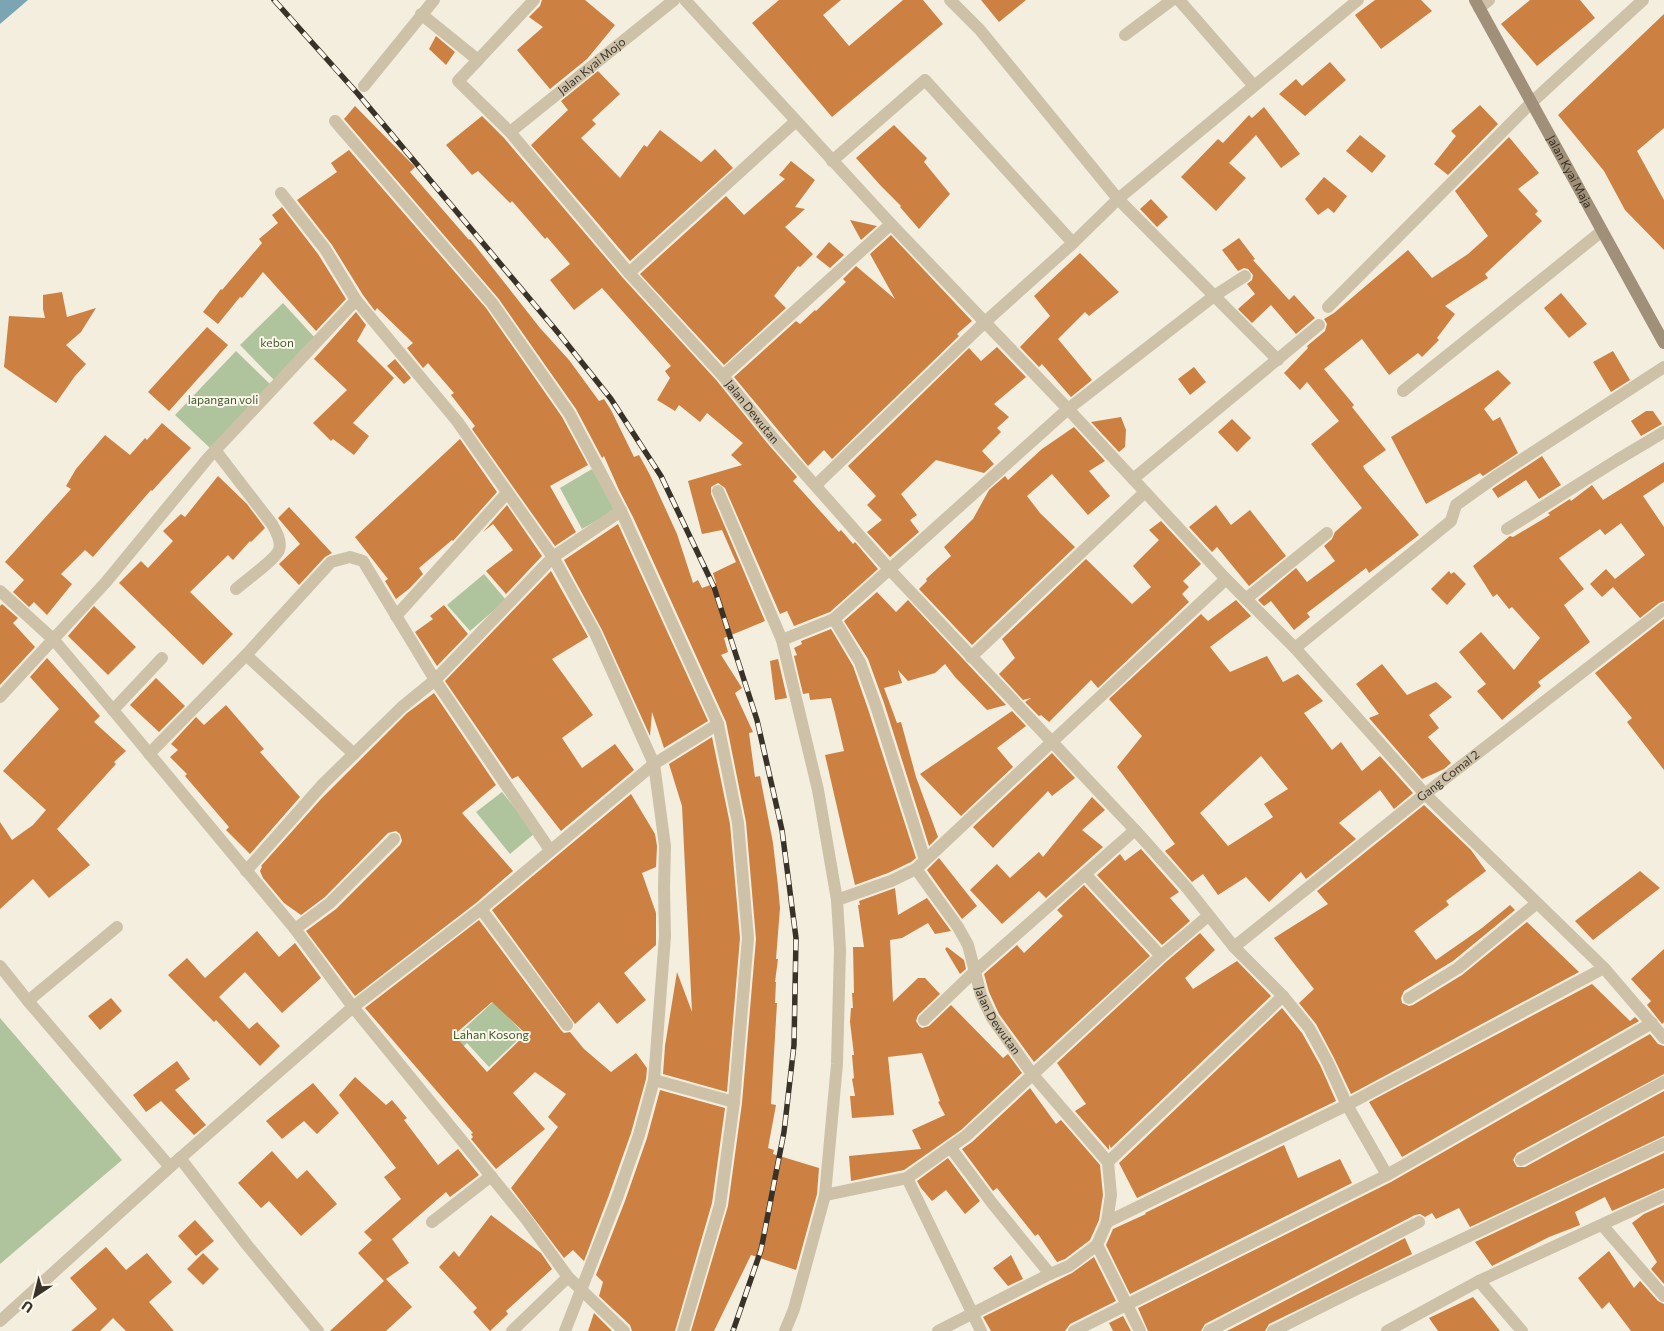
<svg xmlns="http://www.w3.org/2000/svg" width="1664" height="1331" viewBox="0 0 1664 1331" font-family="Commissioner,sans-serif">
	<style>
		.green { fill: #afc49c }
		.water { fill: #7ba5b3 }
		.building { fill: #cc8143; fill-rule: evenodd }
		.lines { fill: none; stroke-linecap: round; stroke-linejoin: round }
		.lane { stroke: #cdc1a8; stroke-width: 12 }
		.street { stroke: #cdc1a8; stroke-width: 12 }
		.secondary { stroke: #a19079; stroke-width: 12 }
		.rail-casing { stroke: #393229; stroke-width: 5.5 }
		.rail { stroke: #fbf7ea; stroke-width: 4; stroke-dasharray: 11; stroke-linecap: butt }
		.labels { text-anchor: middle; stroke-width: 4; stroke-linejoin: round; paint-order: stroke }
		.street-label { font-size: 12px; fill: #393229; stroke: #fbf7ea }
		.park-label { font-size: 12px; fill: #3f592b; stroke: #fbf7ea }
	</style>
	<rect width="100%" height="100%" fill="#f4eede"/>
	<g class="green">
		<polygon points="283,303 316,339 275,381 240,345"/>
		<polygon points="236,351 271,385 210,448 175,415"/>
		<polygon points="592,469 615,510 582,529 560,488"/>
		<polygon points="484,574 506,600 470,631 447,605"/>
		<polygon points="502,792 535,833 510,854 476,812"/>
		<polygon points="494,1001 524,1034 489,1067 467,1043 428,1079 420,1070"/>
		<polygon points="0,1018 122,1160 0,1264"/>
	</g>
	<polygon class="water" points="0,0 28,0 0,24"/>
	<g class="building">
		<polygon points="542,0 585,0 615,25 587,59 550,89 517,50 543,27 529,17 540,6"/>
		<polygon points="779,0 841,0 823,15 849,46 903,0 923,0 943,24 832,117 752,23"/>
		<polygon points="981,0 1026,0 999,22"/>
		<polygon points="1375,0 1421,0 1432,11 1381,49 1355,15"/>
		<polygon points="1530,0 1580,0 1595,18 1537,66 1501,24"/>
		<polygon points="1664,14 1664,128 1637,151 1664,200 1664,250 1625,210 1604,171 1558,115"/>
		<polygon points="436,36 455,52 446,65 429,49"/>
		<polygon points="1330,62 1346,80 1305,116 1279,94 1296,79 1302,86"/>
		<polygon points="598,71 620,94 592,120 596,124 581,138 620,178 644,145 647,147 660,130 701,162 715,149 733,168 630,261 531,145 568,110 561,101"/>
		<polygon points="1480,105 1498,124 1448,175 1434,164 1456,136 1451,131"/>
		<polygon points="355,106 415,167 410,172 469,240 470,239 540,328 569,360 599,401 604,399 611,410 634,457 639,455 650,475 677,534 693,583 698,580 702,588 716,583 713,573 736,562 722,530 702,534 688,481 742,465 731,455 743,443 707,413 700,422 679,405 675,411 657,400 670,378 665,371 671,366 602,288 574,310 550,280 570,264 547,237 545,239 512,201 510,203 478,171 472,175 446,145 482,116 504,138 623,278 717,381 768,444 797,477 793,481 839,532 841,530 853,544 855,542 878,569 830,612 794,626 787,611 780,614 725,488 718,483 711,487 711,494 765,621 724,638 728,652 721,655 742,688 735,693 753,732 749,733 755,777 760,776 773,843 778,886 780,908 776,959 778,959 775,982 776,982 775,1003 777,1003 771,1104 776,1105 768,1148 774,1150 773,1154 819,1168 817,1194 796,1270 751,1255 714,1331 691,1331 728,1206 742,1103 756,939 746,822 726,722 633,517 619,490 604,456 602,458 576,409 498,298 344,119"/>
		<polygon points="1264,107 1300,154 1281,168 1256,135 1229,163 1246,178 1216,211 1181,177 1218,139 1223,143 1249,115 1252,118"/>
		<polygon points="894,125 927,158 924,162 950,194 919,229 900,207 901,206 881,186 856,158"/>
		<polygon points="1360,135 1386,156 1372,173 1346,151"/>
		<polygon points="1509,137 1539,173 1518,189 1538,211 1535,214 1542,221 1485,274 1488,278 1445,306 1455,314 1437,338 1439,340 1422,357 1418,353 1389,375 1362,339 1324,369 1354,405 1352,407 1386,450 1363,466 1365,470 1419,535 1369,573 1366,568 1307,613 1310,617 1294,630 1271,601 1264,606 1258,600 1296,568 1307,582 1335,561 1324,546 1332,539 1335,532 1362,508 1311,444 1339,421 1307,382 1300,390 1284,373 1308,348 1307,346 1325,331 1327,324 1324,319 1334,313 1408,250 1432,278 1468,254 1488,236 1455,191"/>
		<polygon points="349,150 486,308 562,417 588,465 550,486 576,532 555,546 472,429 475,426 451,395 454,393 428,363 423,368 407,348 413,343 377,308 375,311 363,295 332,245 297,200 337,172 331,163"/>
		<polygon points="791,161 815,180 795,207 805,209 785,227 813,254 800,267 798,266 774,296 786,308 724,365 640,274 726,196 744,215 785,179 779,175"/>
		<polygon points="1324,177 1347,196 1334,213 1328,208 1318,215 1305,199"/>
		<polygon points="1151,199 1168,217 1157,227 1140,209"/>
		<polygon points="282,207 318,254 346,299 316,331 263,272 242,298 240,297 218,324 203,312 221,289 222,290 262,243 259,239 278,223 272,215"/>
		<polygon points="850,220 877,226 861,240"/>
		<polygon points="891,235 972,321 957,334 959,336 832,459 824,450 808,466 734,377 796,321 800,324 815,310 816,311 846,282 843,279 856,266 895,299 870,254"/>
		<polygon points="1239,238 1255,259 1253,260 1289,300 1294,295 1315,318 1296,334 1271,305 1252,323 1238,309 1255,294 1247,284 1252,280 1253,275 1248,269 1244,268 1238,271 1222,250"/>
		<polygon points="829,242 844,255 830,268 816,257"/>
		<polygon points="1080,253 1119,292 1089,316 1085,312 1058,339 1092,380 1071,397 1042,364 1039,367 1020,347 1050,316 1034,296"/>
		<polygon points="62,292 67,317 96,308 81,332 66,345 86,364 75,376 56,403 4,367 9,316 45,318 43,309 43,295"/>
		<polygon points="1561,293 1587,324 1569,338 1544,308"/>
		<polygon points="356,312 366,325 357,341 394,378 353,423 369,436 354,455 333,439 331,441 313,423 347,390 314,359"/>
		<polygon points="207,327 228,345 169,411 148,392"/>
		<polygon points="997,347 1026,377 994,404 1009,417 997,428 1001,432 982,451 994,464 984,473 936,460 901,494 917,515 910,520 919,532 890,557 867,532 882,520 867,505 876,496 848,466 969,348 981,361"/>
		<polygon points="1613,351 1630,380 1611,392 1593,362"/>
		<polygon points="395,359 411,378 404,384 387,366"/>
		<polygon points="1194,367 1206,382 1190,395 1178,379"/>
		<polygon points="1498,370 1511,383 1484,409 1493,421 1500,417 1518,453 1483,476 1480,473 1426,504 1391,437"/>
		<polygon points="1646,411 1653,411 1662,424 1641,436 1631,421"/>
		<polygon points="1121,417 1126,430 1125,447 1119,452 1091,422"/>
		<polygon points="1232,419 1251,438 1237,452 1218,432"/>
		<polygon points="162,423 191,448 152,491 151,490 93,557 85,550 61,574 72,584 47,615 34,602 29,607 13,592 24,580 5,562 71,489 66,486 76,469 105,435 130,455 145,438 147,440"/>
		<polygon points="1074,427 1105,461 1089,471 1110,496 1088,515 1052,474 1027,496 1040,513 1075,547 972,645 919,589 927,581 926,579 951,556 944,547 973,519 989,490 1005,476 1008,480 1042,449"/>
		<polygon points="460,439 497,492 453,541 452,540 419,568 423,574 410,588 396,599 385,581 388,579 355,537"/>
		<polygon points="1542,456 1561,485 1539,499 1526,480 1498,498 1492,489"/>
		<polygon points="1664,462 1664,482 1643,496 1664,527 1664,601 1659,603 1640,618 1613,587 1602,597 1590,584 1606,569 1615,579 1645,555 1621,523 1605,535 1600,529 1559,558 1584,589 1564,605 1590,642 1538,682 1541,686 1502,720 1477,691 1486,684 1459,652 1481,632 1514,670 1540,638 1512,607 1509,609 1497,594 1493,597 1473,566 1510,536 1513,537 1550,515 1548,513 1570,499 1571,501 1592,485 1603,500"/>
		<polygon points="218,476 247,504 265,528 251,542 250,541 233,560 228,555 190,592 233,634 203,665 119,583 141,561 148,568 173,541 163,531 181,514 185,517"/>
		<polygon points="507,505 542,556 506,594 486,571 513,550 493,524 483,532"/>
		<polygon points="1216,505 1231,525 1250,510 1286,556 1249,586 1217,547 1212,552 1189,527"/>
		<polygon points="289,507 332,553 325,557 299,585 279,564 300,544 278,518"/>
		<polygon points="1161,521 1201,564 1183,581 1189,587 1182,594 1189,602 1098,688 1091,680 1049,722 1041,715 1039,716 1025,702 1031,698 1023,700 999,674 1015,658 1002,639 1086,559 1132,604 1151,587 1133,566 1159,540 1149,530"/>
		<polygon points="618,524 708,721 664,748 652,712 650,736 602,630 564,560"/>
		<polygon points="551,571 588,637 552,659 593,715 562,738 582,768 615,744 634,770 561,831 518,776 512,779 445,681"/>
		<polygon points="1449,571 1451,574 1454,572 1466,584 1447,605 1431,589"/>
		<polygon points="877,592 896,612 908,600 1006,705 987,710 955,677 945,664 935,673 908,681 898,670 902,683 884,688 897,723 901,722 916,777 938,837 929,846 884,703 868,659 844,621"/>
		<path d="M1236,600L1251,616L1210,647L1230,672L1267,656L1283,682L1298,674L1323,701L1304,713L1332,750L1341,742L1362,771L1380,756L1413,793L1394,809L1380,790L1339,823L1356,839L1306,879L1301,872L1269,902L1246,877L1218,895L1203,874L1192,882L1165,851L1175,844L1117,767L1142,736L1109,699L1201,614L1208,621ZM1261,756L1288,789L1264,804L1273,817L1228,846L1200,813Z"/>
		<polygon points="2,604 18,618 13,623 35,647 0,685 0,606"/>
		<polygon points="444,605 468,634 437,666 415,632 433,619 430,616"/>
		<polygon points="94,606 136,647 108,675 68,636"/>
		<polygon points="1664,619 1664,770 1627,722 1632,718 1595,673"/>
		<polygon points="831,629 853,666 868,709 916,858 911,862 888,873 855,885 825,755 844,751 835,713 831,698 810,700 809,693 803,694 794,656 797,655 794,648 802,644 801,641"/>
		<polygon points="47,658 100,716 94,722 126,751 114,762 116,764 57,829 90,865 49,898 33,879 0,909 0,822 12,840 33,825 46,810 3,771 59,709 30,677"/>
		<polygon points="778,659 787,698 775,700 770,661"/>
		<polygon points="1382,664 1407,695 1436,682 1452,697 1429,715 1439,728 1428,737 1451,763 1444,769 1422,779 1369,718 1379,714 1356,684"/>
		<polygon points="156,678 185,706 159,732 130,705"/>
		<polygon points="434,693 496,785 462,813 513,871 476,903 355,996 306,931 336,909 400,845 402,841 400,834 396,831 388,833 325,897 301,915 284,903 263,878 260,871 262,867 261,866 321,799 407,713"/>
		<polygon points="226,705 264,749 260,752 300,797 250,854 226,830 229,827 185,776 187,774 170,757 178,750 171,744 196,717 204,725"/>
		<polygon points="1012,711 1026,726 997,748 1013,767 961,816 920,774"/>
		<polygon points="712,737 730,824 740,938 727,1092 663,1074 665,1046 677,972 692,1012 682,806 669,764"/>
		<polygon points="1052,753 1075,778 1052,796 1048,791 993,848 973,827"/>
		<polygon points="631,794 655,834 657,846 656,867 642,873 656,913 656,945 624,973 646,1000 617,1024 599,1002 575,1024 492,910"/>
		<polygon points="1092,797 1105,810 1082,830 1103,847 1046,898 1039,891 1002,924 970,890 997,864 1010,878 1039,852 1043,857"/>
		<polygon points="1424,805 1471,850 1486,871 1446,901 1449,905 1414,931 1436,960 1482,928 1510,905 1515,910 1453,961 1404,991 1401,998 1402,1003 1409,1006 1413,1005 1462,975 1527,922 1579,972 1351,1094 1334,1058 1316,1024 1299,1003 1314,989 1274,938 1328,904 1317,891"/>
		<polygon points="1141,849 1179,892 1170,898 1190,921 1162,945 1097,875 1120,854 1125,861"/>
		<polygon points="939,858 977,906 962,919 927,870"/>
		<polygon points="1640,871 1660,888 1593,940 1575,921"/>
		<polygon points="1084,885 1150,956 1034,1062 999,1014 989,992 984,974 1017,945 1024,953 1063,916 1057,910"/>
		<polygon points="895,888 898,915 927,898 951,931 935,934 928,923 902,938 890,940 893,1002 918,978 925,978 940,994 918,1015 916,1021 919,1026 922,1028 929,1026 951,1005 1003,1058 1008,1054 1022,1073 961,1130 904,1170 851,1181 849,1156 921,1149 912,1130 945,1115 938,1102 940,1101 922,1053 888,1057 894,1115 852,1118 850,1096 855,1096 852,1079 854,1078 852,1055 854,1055 850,1022 851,1008 853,1008 852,993 854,993 853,947 864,947 858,905 860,905 859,901"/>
		<path d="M479,920L561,1030L564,1033L570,1032L584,1049L611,1072L636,1053L647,1068L646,1079L631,1133L609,1195L584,1261L573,1250L564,1258L511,1188L558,1127L548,1117L566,1094L535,1072L513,1093L545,1129L496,1169L471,1139L473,1137L471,1134L473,1133L365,1008ZM492,1002L526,1034L487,1072L454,1035Z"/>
		<polygon points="257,931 279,957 295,943 321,978 282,1013 245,972 219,997 249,1029 257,1022 280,1046 260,1066 216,1020 214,1022 168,975 187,958 205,978"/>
		<polygon points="1200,933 1215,950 1185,978 1193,989 1237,961 1271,996 1111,1148 1109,1144 1109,1150 1075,1111 1086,1104 1057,1063 1166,962"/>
		<polygon points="947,947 964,960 966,969 960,974 945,949"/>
		<polygon points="1664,949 1664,1022 1662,1024 1647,1005 1651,1001 1631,979"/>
		<polygon points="1592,984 1630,1021 1635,1017 1639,1021 1402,1157 1369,1102"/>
		<polygon points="111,998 122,1011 100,1030 88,1016"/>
		<polygon points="1282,1008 1302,1033 1320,1065 1336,1101 1137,1198 1119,1163"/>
		<polygon points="1650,1034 1658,1044 1664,1046 1664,1074 1517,1153 1513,1160 1517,1167 1525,1167 1664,1091 1664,1136 1470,1227 1459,1208 1436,1219 1432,1213 1425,1217 1420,1214 1415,1215 1205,1324 1201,1331 1148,1331 1138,1308 1391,1182"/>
		<polygon points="177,1061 190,1079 175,1090 206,1125 194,1135 161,1101 146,1112 133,1095"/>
		<polygon points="355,1077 386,1105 392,1100 407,1118 404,1120 438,1165 458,1149 479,1175 450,1197 446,1192 392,1239 409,1263 386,1279 412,1307 386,1331 330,1331 384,1281 358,1253 372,1240 364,1232 401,1199 384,1177 396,1168 339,1095"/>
		<polygon points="313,1083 339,1113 317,1134 304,1121 282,1139 266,1121"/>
		<polygon points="1030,1088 1056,1124 1061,1120 1100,1165 1103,1195 1099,1220 1090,1240 1065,1259 1057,1262 1038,1234 1035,1236 997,1188 993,1191 962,1149 972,1142"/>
		<polygon points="660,1090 725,1108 712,1203 675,1331 632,1331 630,1325 599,1296 603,1282 596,1275 625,1201 647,1138"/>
		<polygon points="1284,1145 1298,1178 1340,1159 1352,1183 1130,1294 1106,1245 1113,1229 1146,1214 1145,1213"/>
		<polygon points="272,1151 297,1179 307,1170 337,1204 301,1236 269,1201 261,1208 238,1183"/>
		<polygon points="1664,1153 1664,1188 1612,1211 1605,1197 1575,1212 1580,1225 1549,1237 1492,1266 1475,1242"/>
		<polygon points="948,1158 980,1201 965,1214 946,1190 932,1201 921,1188 917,1181"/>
		<polygon points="1664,1205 1664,1284 1651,1269 1657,1262 1632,1223 1644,1214"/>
		<polygon points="491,1215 541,1253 552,1269 506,1311 508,1314 490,1331 473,1312 477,1308 439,1267 454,1251 459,1257"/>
		<polygon points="195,1220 214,1241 196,1256 178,1236"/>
		<polygon points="1405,1238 1412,1254 1269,1324 1265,1331 1227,1331"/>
		<polygon points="106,1247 126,1270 147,1253 172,1282 149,1302 174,1331 126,1331 113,1318 100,1331 71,1331 97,1309 70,1278"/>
		<polygon points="1609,1251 1634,1288 1640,1281 1658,1301 1664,1304 1664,1331 1631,1331 1609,1302 1602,1309 1578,1278"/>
		<polygon points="203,1253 219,1269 203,1285 187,1269"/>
		<polygon points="1011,1255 1023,1279 1008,1286 993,1268"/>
		<polygon points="1094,1257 1116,1301 1070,1324 1065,1331 991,1331 983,1317 1072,1273"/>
		<polygon points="1473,1297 1500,1331 1438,1331 1429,1318"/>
		<polygon points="594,1313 612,1331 588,1331"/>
		<polygon points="1123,1316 1131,1331 1113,1331 1109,1323"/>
	</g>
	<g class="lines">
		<polyline class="lane" points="1479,8 1489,0"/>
		<g class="street">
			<polyline points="685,0 891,224 1068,409 1226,579 1295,648 1425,794 1604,968 1664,1038"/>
			<polyline points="950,0 980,30 1118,199 1278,360"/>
			<polyline points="1179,0 1254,86"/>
			<polyline points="421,14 478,60 534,0"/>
			<polyline points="1125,35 1172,0"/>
			<path id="s1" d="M478,60L458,81L510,132L629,273L723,376L774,439L890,570L1135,830L1187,888L1234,947L1283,996L1309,1028L1327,1061L1347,1105L1387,1175"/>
			<polyline points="364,86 434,0"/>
			<polyline points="335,121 492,303 569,413 621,511 718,724 738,823 748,938 734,1102 720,1205 683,1331"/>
			<path id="s2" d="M510,132L674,0"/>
			<polyline points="832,161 925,80 1073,243"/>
			<polyline points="281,193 325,249 356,300 457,421 553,557 595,633 654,764 665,846 664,888 665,936 654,1080 639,1135 617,1198 565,1331"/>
			<polyline points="629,273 796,121"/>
			<polyline points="1328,307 1532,102 1643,0"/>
			<polyline points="723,376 891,224"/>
			<polyline points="1403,391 1602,231"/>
			<path d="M215,450L272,524C276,531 282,541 279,550C276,559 245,581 236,589"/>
			<polyline points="1133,479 1319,325"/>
			<polyline points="816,485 985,322 1073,243 1118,199 1358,0"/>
			<polyline points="718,491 782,640 818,790 837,900 840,949 837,1064 825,1195 794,1309 785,1331"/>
			<polyline points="1507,529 1617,460 1664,432"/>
			<polyline points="0,591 54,640 113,710 295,929 353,1007 526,1219 568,1277 624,1331"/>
			<polyline points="1247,598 1327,533"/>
			<polyline points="396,616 507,493"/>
			<polyline points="834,619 860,662 876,706 925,860"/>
			<polyline points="782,640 834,619 1068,409 1214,296 1245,276"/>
			<polyline points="1295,648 1451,521 1456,505 1498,475 1664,367"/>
			<polyline points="246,655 354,754"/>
			<polyline points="971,657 1145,492"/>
			<polyline points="0,697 106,582 208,458 356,300"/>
			<polyline points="113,710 162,658"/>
			<polyline points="149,754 246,655 331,562 350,557 363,561 435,680 550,850"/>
			<path id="s3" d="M916,869L958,927L968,945L981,995L992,1018L1033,1075L1108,1162L1111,1195L1107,1222L1097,1245L1140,1331"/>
			<polyline points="246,871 323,784 402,707 435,680 553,557 621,511"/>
			<polyline points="1085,874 1161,956"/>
			<polyline points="837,900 891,881 916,869 1226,579"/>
			<polyline points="481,909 567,1025"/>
			<polyline points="295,929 330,903 394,839"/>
			<path id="s4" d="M1234,947L1425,794L1664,609"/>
			<polyline points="0,966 28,1001 170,1167"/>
			<polyline points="1409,998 1458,968 1537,903"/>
			<polyline points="28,1001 117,927"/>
			<polyline points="924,1020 974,972 1135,830"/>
			<polyline points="654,1080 734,1102"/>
			<polyline points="950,1147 992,1203 1050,1274"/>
			<polyline points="180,1158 247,1245 318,1331"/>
			<polyline points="1521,1160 1664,1082"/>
			<polyline points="1108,1162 1283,996"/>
			<polyline points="907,1178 981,1331"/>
			<polyline points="825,1195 907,1178 966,1136 1161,956 1208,916"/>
			<polyline points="432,1222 491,1176"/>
			<polyline points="1107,1222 1347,1105 1604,968"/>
			<polyline points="1602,1225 1664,1296"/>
			<polyline points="1479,1281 1522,1331"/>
			<polyline points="0,1321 170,1167 353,1007 481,909 654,764 718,724"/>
			<polyline points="512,1331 568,1277"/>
			<polyline points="938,1331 1050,1274 1069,1266 1097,1245"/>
			<polyline points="1074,1331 1387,1175 1652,1023"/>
			<polyline points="1209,1331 1419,1222"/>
			<polyline points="1273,1331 1361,1287 1664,1144"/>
			<polyline points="1387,1331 1479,1281 1664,1196"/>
		</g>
		<path class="secondary" id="s5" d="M1475,0L1664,343"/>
		<g class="rail-casing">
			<polyline id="rail" points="274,0 358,94 560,335 611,399 661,476 714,587 757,720 782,830 796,938 794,1045 784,1132 761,1250 733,1331"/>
		</g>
		<use href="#rail" class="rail"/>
	</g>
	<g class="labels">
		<g class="street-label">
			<text dy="4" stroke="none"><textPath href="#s2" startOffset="105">Jalan Kyai Mojo</textPath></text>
			<text dy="4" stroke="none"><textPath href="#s5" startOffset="196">Jalan Kyai Maja</textPath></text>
			<text dy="4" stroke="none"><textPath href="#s1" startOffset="472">Jalan Dewutan</textPath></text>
			<text dy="4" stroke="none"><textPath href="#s4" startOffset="274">Gang Comal 2</textPath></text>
			<text dy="4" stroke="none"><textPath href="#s3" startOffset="174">Jalan Dewutan</textPath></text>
		</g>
		<g class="park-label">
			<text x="277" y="347">kebon</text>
			<text x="223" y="404">lapangan voli</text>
			<text x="491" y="1039">Lahan Kosong</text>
		</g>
	</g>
	<g transform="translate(35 1296) rotate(215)" stroke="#fbf7ea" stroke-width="4" paint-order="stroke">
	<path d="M0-4L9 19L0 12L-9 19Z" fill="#393229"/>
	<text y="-8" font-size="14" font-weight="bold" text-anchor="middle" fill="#393229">U</text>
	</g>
</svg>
